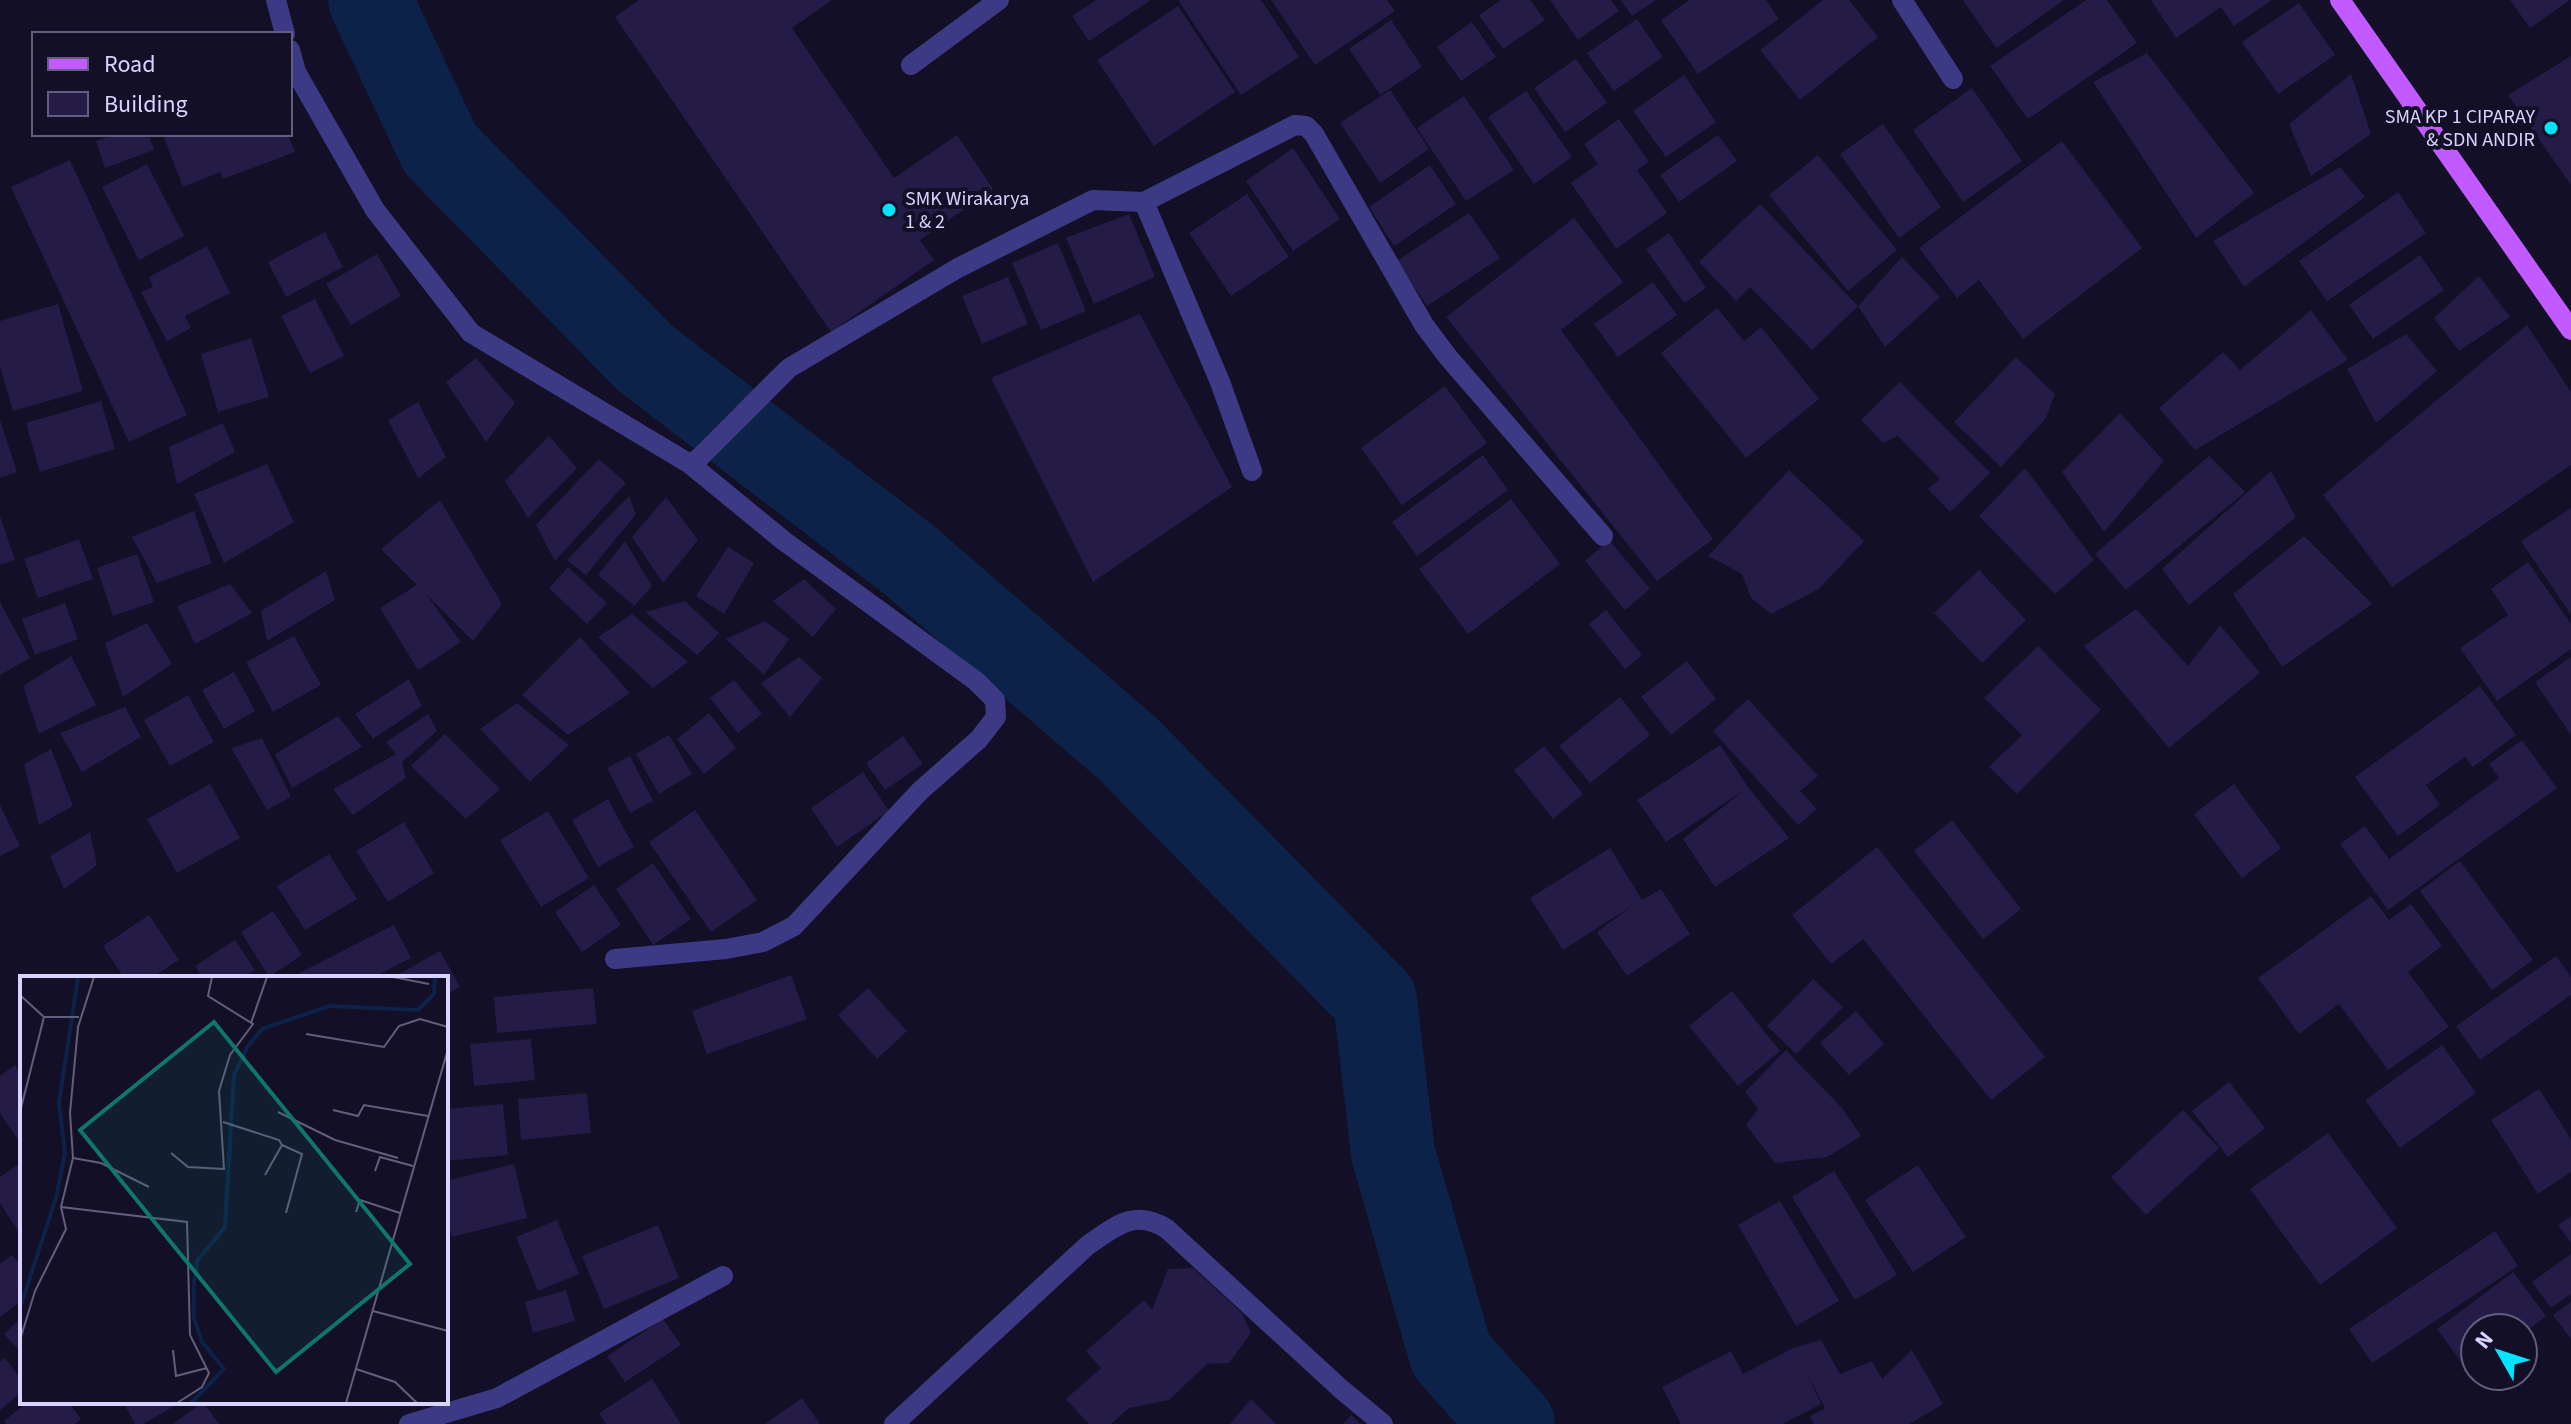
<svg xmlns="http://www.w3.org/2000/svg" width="2571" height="1424" viewBox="0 0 2571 1424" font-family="'Source Sans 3',sans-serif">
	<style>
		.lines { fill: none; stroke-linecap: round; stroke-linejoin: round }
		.river { stroke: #0c2248; stroke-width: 84 }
		.building { fill: #241b47 }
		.minor { stroke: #3d3a85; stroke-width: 20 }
		.major { stroke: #c25bff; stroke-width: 20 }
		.poi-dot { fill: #00e5ff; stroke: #130f26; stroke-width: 3 }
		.labels { text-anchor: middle; stroke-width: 8; stroke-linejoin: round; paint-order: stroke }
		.poi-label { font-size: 20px; fill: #d9d4ff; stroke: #130f26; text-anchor: end }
		.inset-river { fill: none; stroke: #0c2248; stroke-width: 4 }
		.inset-road { fill: none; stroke: #625e7d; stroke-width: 2 }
		.view { fill: #0f766e; fill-opacity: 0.15; stroke: #0f766e; stroke-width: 4 }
		.inset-edge { fill: none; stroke: #d9d4ff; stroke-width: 4 }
	</style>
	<rect width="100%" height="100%" fill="#130f26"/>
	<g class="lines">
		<polyline class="river" points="370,0 440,149 646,359 908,559 1127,748 1375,1000 1393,1153 1451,1355 1513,1424"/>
	</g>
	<g class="building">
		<polygon points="639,0 832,0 792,28 894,178 957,135 993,189 920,240 934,260 831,332 615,17"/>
		<polygon points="1096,0 1151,0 1089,41 1072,16"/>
		<polygon points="1178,0 1261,0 1299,57 1241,95"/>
		<polygon points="1271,0 1387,0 1395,11 1315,65"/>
		<polygon points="1501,0 1530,0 1545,20 1503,49 1479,15"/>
		<polygon points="1550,0 1611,0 1619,11 1578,40"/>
		<polygon points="1621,0 1656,0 1632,16"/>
		<polygon points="1689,0 1766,0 1779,19 1698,74 1661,20"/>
		<polygon points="1823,0 1849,0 1878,37 1800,100 1760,50"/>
		<polygon points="1963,0 2064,0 1996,48"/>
		<polygon points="2086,0 2107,0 2137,43 2028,119 1990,66"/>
		<polygon points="2151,0 2272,0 2234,26 2221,7 2176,38"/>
		<polygon points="2510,0 2570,0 2530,28"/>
		<polygon points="2299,3 2335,55 2278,94 2242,42"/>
		<polygon points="1178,6 1235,92 1154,146 1097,60"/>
		<polygon points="1637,19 1663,57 1614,91 1587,53"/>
		<polygon points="1391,20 1422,67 1380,95 1349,49"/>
		<polygon points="1472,22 1496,57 1461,81 1437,47"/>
		<polygon points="2147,53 2254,193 2196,238 2093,82"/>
		<polygon points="2571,56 2571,185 2508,95"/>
		<polygon points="1576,59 1607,103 1565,132 1534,88"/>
		<polygon points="2351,74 2371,134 2311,176 2289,124"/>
		<polygon points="1684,75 1716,122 1666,157 1633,111"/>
		<polygon points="1972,88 2022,161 1963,202 1913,130"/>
		<polygon points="1390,90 1429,149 1380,183 1340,123"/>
		<polygon points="1526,91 1572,157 1534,184 1488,117"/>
		<polygon points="1464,96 1514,170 1466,201 1417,128"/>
		<polygon points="1619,119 1649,162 1637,170 1667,213 1616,249 1571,183 1598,164 1584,144"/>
		<polygon points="1883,124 1941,207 1899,238 1840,154"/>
		<polygon points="115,134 148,134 154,150 105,168 96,141"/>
		<polygon points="173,134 288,134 295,152 223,179 220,172 183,187 164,138"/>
		<polygon points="1718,135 1737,161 1679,202 1660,175"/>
		<polygon points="2062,141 2142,248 2023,339 1979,280 1957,298 1919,248"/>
		<polygon points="1293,148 1340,219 1293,251 1246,181"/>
		<polygon points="1818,155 1897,250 1848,291 1769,195"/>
		<polygon points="70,160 187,415 129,442 11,187"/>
		<polygon points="147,164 184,236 139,260 102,187"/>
		<polygon points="1430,165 1456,204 1394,246 1369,207"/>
		<polygon points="2340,167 2365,197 2244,287 2213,241"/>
		<polygon points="2398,192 2426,233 2327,301 2299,261"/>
		<polygon points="1247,194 1289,257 1231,296 1189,233"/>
		<polygon points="1760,204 1858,306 1812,350 1750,287 1736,301 1699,262"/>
		<polygon points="1469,213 1500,258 1427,306 1397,261"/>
		<polygon points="1129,214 1155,277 1094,304 1066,238"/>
		<polygon points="1574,218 1623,282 1561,330 1713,539 1657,581 1446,317"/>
		<polygon points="325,232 343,267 286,297 268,262"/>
		<polygon points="1669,233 1706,288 1684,303 1646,249"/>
		<polygon points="1058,243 1086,311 1041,330 1012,263"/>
		<polygon points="207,246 230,293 185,316 191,328 167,341 141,292 153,287 149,277"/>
		<polygon points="377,254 401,296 351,325 326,284"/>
		<polygon points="2420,255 2444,290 2373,339 2349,305"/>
		<polygon points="1902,257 1940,297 1885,347 1858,306"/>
		<polygon points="2479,276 2510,317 2459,351 2434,318"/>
		<polygon points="1008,277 1028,324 982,344 962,296"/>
		<polygon points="1653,282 1677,315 1618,357 1594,324"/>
		<polygon points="315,299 344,356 310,373 281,316"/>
		<polygon points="58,304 83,391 13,411 0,366 0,321"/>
		<polygon points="1717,308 1744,341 1761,327 1819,399 1746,458 1661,353"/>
		<polygon points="2311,310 2348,360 2195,450 2159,408 2223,352 2240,370"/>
		<polygon points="1140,314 1232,487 1093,582 991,378"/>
		<polygon points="2527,325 2571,392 2571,465 2392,587 2323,495"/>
		<polygon points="2406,334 2437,371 2376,423 2347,369"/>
		<polygon points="251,338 269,397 218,412 201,354"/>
		<polygon points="2016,357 2055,394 2046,418 2001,467 1954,422"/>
		<polygon points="476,358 515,403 486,442 446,382"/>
		<polygon points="1900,382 1990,473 1950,512 1928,489 1940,479 1898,436 1883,443 1861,420"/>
		<polygon points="1445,386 1487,443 1402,505 1361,448"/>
		<polygon points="101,401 115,449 40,472 26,423"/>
		<polygon points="418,402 446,457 418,478 388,420"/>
		<polygon points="2120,413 2164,461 2104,532 2062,472"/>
		<polygon points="0,420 17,472 0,478"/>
		<polygon points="223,423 235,452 177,484 169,447"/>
		<polygon points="549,436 577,468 528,518 505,481"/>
		<polygon points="1483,455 1508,490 1417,556 1392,522"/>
		<polygon points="2209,456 2245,492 2126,590 2095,554"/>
		<polygon points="599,459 626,483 555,561 536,525"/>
		<polygon points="267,464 294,522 224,563 194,494"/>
		<polygon points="2025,468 2094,560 2055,594 1979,516"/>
		<polygon points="1789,470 1864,541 1819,589 1771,614 1751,598 1742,574 1708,556"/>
		<polygon points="2271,471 2296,517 2189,605 2162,569"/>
		<polygon points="629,496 636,514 586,575 567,560"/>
		<polygon points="666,497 698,540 663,583 632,537"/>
		<polygon points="1511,499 1560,564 1468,634 1419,569"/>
		<polygon points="440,500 502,604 473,641 426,594 461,642 418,670 380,608 417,585 381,549"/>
		<polygon points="2571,508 2571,615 2521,541"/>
		<polygon points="194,511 212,563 157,583 132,537"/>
		<polygon points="0,516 15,560 0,565"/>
		<polygon points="2304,536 2372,604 2282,667 2233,594"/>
		<polygon points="79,539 93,579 38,598 24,559"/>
		<polygon points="1609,540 1650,589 1625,610 1585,561"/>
		<polygon points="625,541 652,586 634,606 598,575"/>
		<polygon points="728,547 754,563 724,614 696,596"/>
		<polygon points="137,554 154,602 113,616 97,568"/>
		<polygon points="2528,562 2571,624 2571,649 2497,701 2460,648 2508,615 2491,589"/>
		<polygon points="568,567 607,603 587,624 549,588"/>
		<polygon points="1979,570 2026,620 1982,663 1934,613"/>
		<polygon points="326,571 335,600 267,641 261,611"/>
		<polygon points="804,579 836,609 813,637 773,601"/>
		<polygon points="230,584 252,613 195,644 177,606"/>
		<polygon points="685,601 719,633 697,655 645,612"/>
		<polygon points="0,602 30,658 0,675"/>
		<polygon points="65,603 78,639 35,655 22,619"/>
		<polygon points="2136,609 2188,666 2220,625 2260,673 2169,748 2084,646"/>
		<polygon points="1606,610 1642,655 1625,669 1589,624"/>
		<polygon points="632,614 688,662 653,688 598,637"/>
		<polygon points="765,621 789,639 764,675 726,639"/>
		<polygon points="147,623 172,664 123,697 105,643"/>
		<polygon points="294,636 321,685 273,712 246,662"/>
		<polygon points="580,637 630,693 568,735 522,695"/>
		<polygon points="2038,646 2101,710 2017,794 1989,767 2022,735 1984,698"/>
		<polygon points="71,656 96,705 39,734 23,686"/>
		<polygon points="799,657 822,678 790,717 761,683"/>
		<polygon points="2571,657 2571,735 2535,682"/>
		<polygon points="1687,661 1716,699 1671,735 1641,697"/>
		<polygon points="234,672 255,711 224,729 202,690"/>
		<polygon points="409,679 422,706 373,739 355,714"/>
		<polygon points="734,680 762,714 738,733 710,698"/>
		<polygon points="2480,686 2516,735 2473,767 2465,757 2426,785 2440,805 2398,836 2355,777"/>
		<polygon points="188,695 214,742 170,766 144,720"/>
		<polygon points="1620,697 1650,735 1590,783 1559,746"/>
		<polygon points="1748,699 1818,776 1800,791 1817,809 1798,825 1713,731"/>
		<polygon points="517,703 569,745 530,782 480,729"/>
		<polygon points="125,707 141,737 82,772 60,733"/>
		<polygon points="709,713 736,748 704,774 677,739"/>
		<polygon points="428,714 437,731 402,762 406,778 353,815 333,789 396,754 386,742"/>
		<polygon points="338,716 362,747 292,788 275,754"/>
		<polygon points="445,734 500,789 466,819 411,766"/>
		<polygon points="669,735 692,774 659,794 636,754"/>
		<polygon points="903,736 923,764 885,790 866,763"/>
		<polygon points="262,738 291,797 267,810 231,748"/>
		<polygon points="2522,740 2557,788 2388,910 2340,844 2365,826 2389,859 2499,778 2489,764"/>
		<polygon points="1720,745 1748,787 1789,838 1715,887 1683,839 1743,791 1666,842 1637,800"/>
		<polygon points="1544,746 1583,794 1553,819 1514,770"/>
		<polygon points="51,749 73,806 39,825 24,764"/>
		<polygon points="630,756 653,801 630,813 607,768"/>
		<polygon points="863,772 889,811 837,847 811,808"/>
		<polygon points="210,784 240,838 177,873 147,819"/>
		<polygon points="2234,784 2281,848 2242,878 2194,814"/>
		<polygon points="608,799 634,847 598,867 572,820"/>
		<polygon points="0,805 20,846 0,856"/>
		<polygon points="695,810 757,900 711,932 649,842"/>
		<polygon points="548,811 589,878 541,907 500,840"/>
		<polygon points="1952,820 2021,909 1983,939 1914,851"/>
		<polygon points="404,822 434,873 388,902 356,851"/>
		<polygon points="90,832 97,865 64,889 50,856"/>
		<polygon points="1877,847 2045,1057 1991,1100 1863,939 1831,964 1792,915"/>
		<polygon points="1610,848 1642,900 1661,889 1690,934 1627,976 1597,932 1633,905 1563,950 1530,898"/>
		<polygon points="329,854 357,899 305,930 277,886"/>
		<polygon points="2460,861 2533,960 2492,990 2420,891"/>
		<polygon points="653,863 691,919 653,945 616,889"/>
		<polygon points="594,885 621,925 582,952 555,912"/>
		<polygon points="2371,896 2389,920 2411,904 2442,946 2408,972 2449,1027 2388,1070 2339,1004 2299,1034 2258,978"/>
		<polygon points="273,911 302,955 269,977 241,932"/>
		<polygon points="149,915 179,960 151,978 124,978 103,946"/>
		<polygon points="394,925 411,958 372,978 301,978 299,973"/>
		<polygon points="235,940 255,970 242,978 203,978 195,966"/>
		<polygon points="440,951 460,987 446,995 446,978 392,978"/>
		<polygon points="2556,956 2571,977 2571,995 2480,1060 2456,1026"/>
		<polygon points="791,975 807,1019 707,1054 692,1011"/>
		<polygon points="1813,979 1843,1007 1796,1054 1767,1026"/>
		<polygon points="593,988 597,1024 497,1033 494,997"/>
		<polygon points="868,988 907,1031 877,1059 838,1015"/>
		<polygon points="1732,991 1780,1051 1738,1086 1689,1026"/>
		<polygon points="1856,1011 1884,1044 1849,1075 1820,1043"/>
		<polygon points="531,1039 535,1080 474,1086 470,1044"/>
		<polygon points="2442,1045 2476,1093 2400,1148 2365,1100"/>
		<polygon points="1786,1050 1842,1108 1861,1136 1827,1157 1775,1163 1746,1125 1758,1109 1745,1092"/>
		<polygon points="15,1065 22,1076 22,1146 0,1113 0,1076"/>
		<polygon points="2229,1082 2265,1128 2228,1157 2192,1111"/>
		<polygon points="2539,1089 2571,1139 2571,1172 2538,1194 2491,1120"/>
		<polygon points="587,1093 591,1133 521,1140 518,1099"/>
		<polygon points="503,1104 508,1155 446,1161 446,1109"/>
		<polygon points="2183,1110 2219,1148 2146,1215 2111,1177"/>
		<polygon points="2328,1133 2397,1228 2320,1285 2250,1189"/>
		<polygon points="22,1162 22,1237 0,1203 0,1177"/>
		<polygon points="514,1164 527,1218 452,1237 446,1213 446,1181"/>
		<polygon points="1918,1165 1966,1237 1913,1272 1865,1200"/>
		<polygon points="1834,1171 1897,1275 1855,1300 1792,1197"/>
		<polygon points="1780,1201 1839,1301 1796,1326 1738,1225"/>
		<polygon points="2571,1216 2571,1243 2558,1225"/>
		<polygon points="557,1220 579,1274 538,1291 516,1237"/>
		<polygon points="658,1225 679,1278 604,1309 582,1256"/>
		<polygon points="2495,1231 2518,1266 2372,1363 2349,1329"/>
		<polygon points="2571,1254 2571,1294 2551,1308 2532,1282"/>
		<polygon points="12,1255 22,1267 22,1300 0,1317 0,1264"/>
		<polygon points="1193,1268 1242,1313 1251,1333 1229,1363 1207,1364 1169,1400 1129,1408 1111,1424 1089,1424 1066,1399 1101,1368 1086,1351 1144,1300 1152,1310 1168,1269"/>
		<polygon points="2513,1272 2546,1316 2523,1334 2523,1328 2475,1328 2475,1369 2470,1374 2437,1329"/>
		<polygon points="566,1290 575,1321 533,1333 525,1302"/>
		<polygon points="2571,1302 2571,1339 2553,1315"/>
		<polygon points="22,1317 22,1354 4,1334"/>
		<polygon points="663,1319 681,1345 625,1382 607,1356"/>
		<polygon points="1821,1340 1840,1374 1872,1361 1882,1379 1912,1350 1943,1404 1909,1424 1814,1424 1810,1416 1825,1408 1806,1372 1821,1404 1783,1424 1681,1424 1662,1387 1731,1351 1743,1374 1793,1348"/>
		<polygon points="5,1358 22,1381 22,1392 0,1410 0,1362"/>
		<polygon points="652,1379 681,1424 606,1424 599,1413"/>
		<polygon points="802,1398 820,1424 765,1424"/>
		<polygon points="1251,1399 1276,1424 1230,1424"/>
		<polygon points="28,1402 68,1402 81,1419 75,1424 6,1424 4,1421"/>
		<polygon points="123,1402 181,1402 143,1424 135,1424"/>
		<polygon points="203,1402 219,1424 173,1424"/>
		<polygon points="1351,1415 1361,1424 1343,1424"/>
	</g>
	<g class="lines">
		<g class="minor">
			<polyline points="276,0 285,34"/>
			<polyline points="1902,0 1953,79"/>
			<polyline points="290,50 296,72 375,210 471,333 690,464 784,541 976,681 995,700 996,717 979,739 920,791 794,926 763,942 726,949 615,959"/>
			<polyline points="911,65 999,0"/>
			<polyline points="1144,202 1295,125 1306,126 1314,134 1424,325 1448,357 1603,536"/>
			<polyline points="690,464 698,459 789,368 958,268 1093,200 1144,202 1220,382 1252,471"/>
			<polyline points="409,1424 497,1398 723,1276"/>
			<path d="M894,1424L1088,1245C1115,1227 1134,1208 1167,1229L1341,1389L1383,1424"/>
		</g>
		<polyline class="major" points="2340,0 2571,330"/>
	</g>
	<g class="poi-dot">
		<circle cx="2551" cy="128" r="8"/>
		<circle cx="889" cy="210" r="8"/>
	</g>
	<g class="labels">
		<g class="poi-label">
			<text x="2535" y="123">SMA KP 1 CIPARAY<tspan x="2535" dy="23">&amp; SDN ANDIR</tspan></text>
			<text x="905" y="205" text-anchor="start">SMK Wirakarya<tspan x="905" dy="23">1 &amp; 2</tspan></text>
		</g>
	</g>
	<g transform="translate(20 976)">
		<rect width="428" height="428" fill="#130f26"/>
		<path class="inset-river" d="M0,332L36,222L45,177L39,127L58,1M171,427L204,393L182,366L174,342V307L177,285L205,251L214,99L228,70L242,53L309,30L398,34L414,18L415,1"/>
		<path class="inset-road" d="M373,1L409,8M0,19L24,41H59M231,47L247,1M286,58L364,71L379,50L400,43L428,51M313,134L338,140L344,129L408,140M0,136L24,41M258,136L315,164L378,182M203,146L259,164L262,169L245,199M262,169L282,178L266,237M151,177L168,191L204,193L199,115L210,79L233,48L188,20L192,1M53,182L81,187L129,211M355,195L360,181L393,190M41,231L167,246L170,359L189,397L182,411L157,427M336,236L340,224L380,237M353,335L428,355M0,364L15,315L46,253L41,231L53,182L50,137L58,51L74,1M153,374L156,400L187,392M336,393L375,406L397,427M326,427L428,73"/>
		<path class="view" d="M194,46L390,288L256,396L60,154Z"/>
		<rect width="428" height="428" class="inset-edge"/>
	</g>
	<rect x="32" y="32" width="260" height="104" fill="#130f26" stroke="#625e7d" stroke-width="2"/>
	<rect x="48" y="58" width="40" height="12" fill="#c25bff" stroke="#625e7d" stroke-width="2"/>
	<text x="104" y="72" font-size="24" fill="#d9d4ff">Road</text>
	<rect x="48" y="92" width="40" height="24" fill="#241b47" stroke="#625e7d" stroke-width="2"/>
	<text x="104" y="112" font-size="24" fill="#d9d4ff">Building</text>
	<g transform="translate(2499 1352) rotate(309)"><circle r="38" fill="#130f26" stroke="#625e7d" stroke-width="2"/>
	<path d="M0-6L14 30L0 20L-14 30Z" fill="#00e5ff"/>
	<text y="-12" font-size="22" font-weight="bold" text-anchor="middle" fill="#d9d4ff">N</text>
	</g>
</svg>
